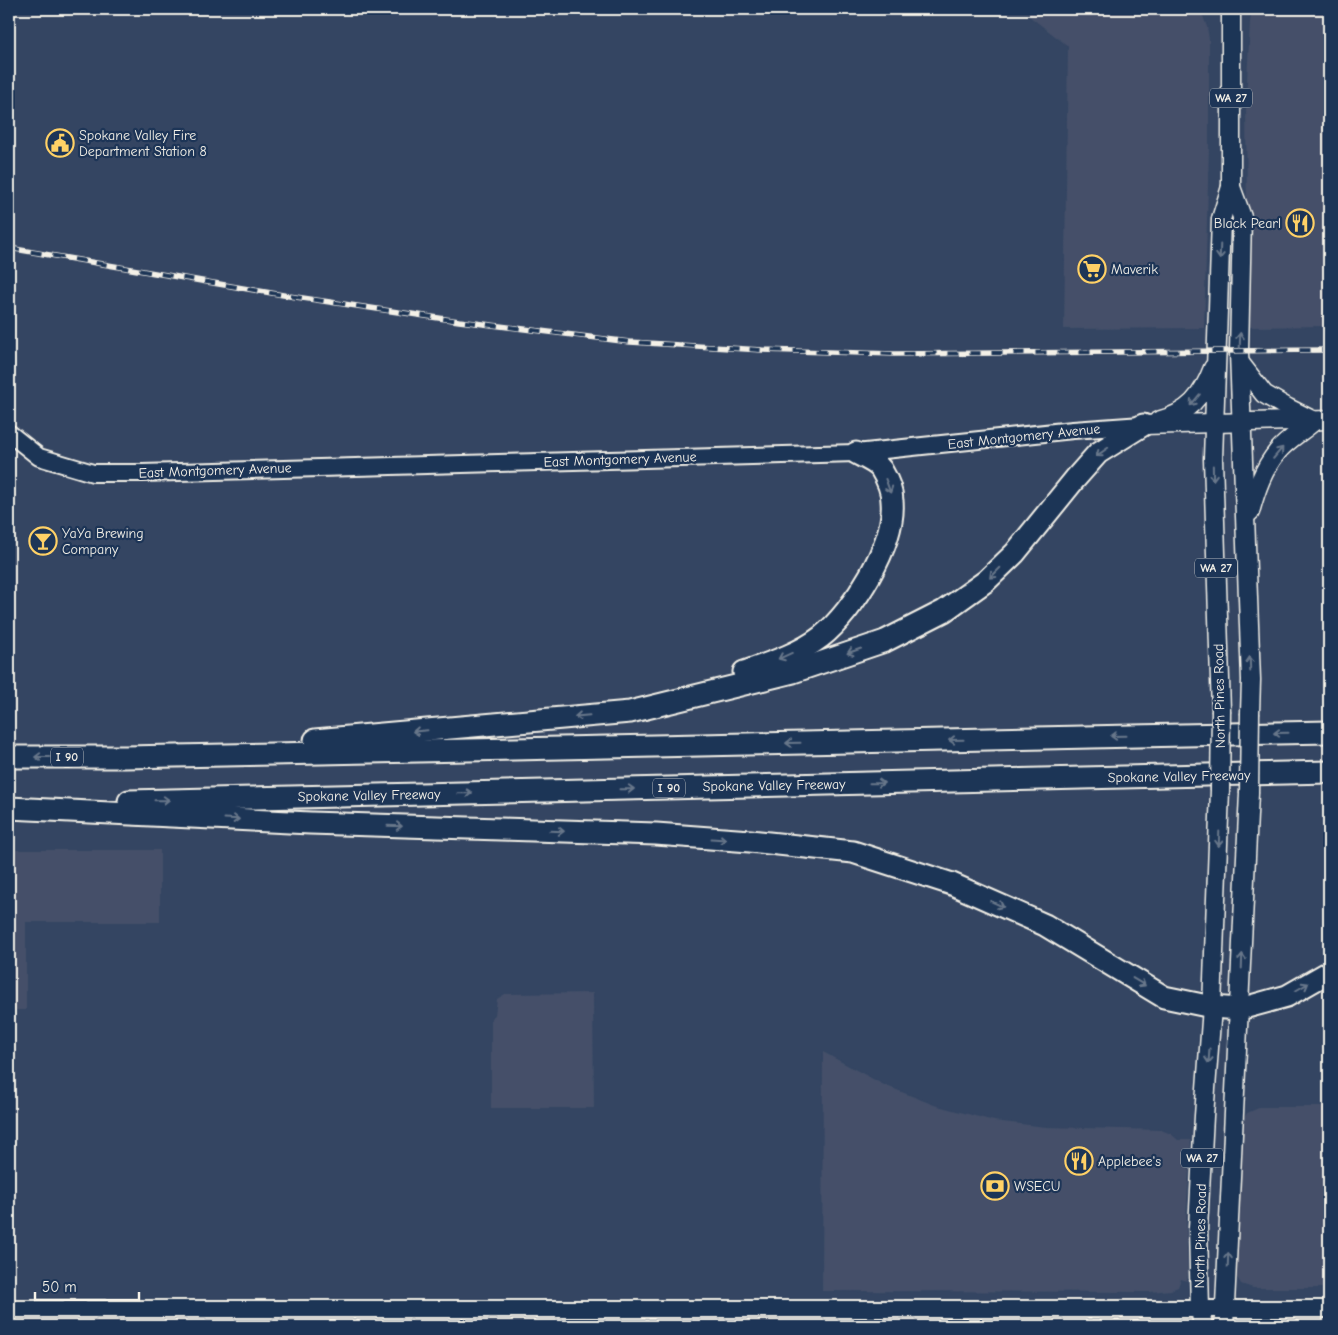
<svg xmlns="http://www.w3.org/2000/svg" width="1338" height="1335" viewBox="0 0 1338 1335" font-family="'Comic Neue',sans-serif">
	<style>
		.built { fill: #445069 }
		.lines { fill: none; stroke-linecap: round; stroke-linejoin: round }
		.secondary-casing { stroke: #f4f1e8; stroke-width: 20 }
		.primary-casing { stroke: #f4f1e8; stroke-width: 21 }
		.highway-casing { stroke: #f4f1e8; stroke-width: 25 }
		.secondary { stroke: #1d3557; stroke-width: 16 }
		.primary { stroke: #1d3557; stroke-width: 18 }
		.highway { stroke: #1d3557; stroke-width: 21 }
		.rail-casing { stroke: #f4f1e8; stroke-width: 5.5 }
		.rail { stroke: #1d3557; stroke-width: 4; stroke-dasharray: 11; stroke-linecap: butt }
		.primary-bridge-casing { stroke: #f4f1e8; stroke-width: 21; stroke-linecap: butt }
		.primary-bridge { stroke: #1d3557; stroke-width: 18 }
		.oneway { stroke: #68778a }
		.labels { text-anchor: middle; stroke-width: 4.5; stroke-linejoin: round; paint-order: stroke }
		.shield { fill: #1d3557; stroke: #b4b9bc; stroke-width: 1 }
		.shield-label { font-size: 12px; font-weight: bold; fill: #f4f1e8 }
		.poi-label { font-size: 14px; fill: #f4f1e8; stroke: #1d3557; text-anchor: start }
		.street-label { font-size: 14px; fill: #f4f1e8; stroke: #1d3557 }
	</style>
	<rect width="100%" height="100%" fill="#344562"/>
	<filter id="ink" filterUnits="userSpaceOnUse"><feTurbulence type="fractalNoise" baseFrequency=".02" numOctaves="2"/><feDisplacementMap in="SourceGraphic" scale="10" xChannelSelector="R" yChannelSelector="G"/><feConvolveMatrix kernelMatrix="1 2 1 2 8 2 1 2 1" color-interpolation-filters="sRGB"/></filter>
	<g filter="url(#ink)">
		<g class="built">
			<polygon points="1029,9 1196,9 1203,16 1207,27 1209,39 1209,148 1204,328 1064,329 1068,46 1029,16"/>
			<polygon points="1252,9 1329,9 1329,326 1248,327 1246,101 1250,22"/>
			<polygon points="9,850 160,850 160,922 26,922 26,1010 9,1010"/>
			<polygon points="593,993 594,1108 491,1108 491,1018 495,1015 497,999 505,994"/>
			<polygon points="823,1052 882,1084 934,1105 994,1121 1046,1127 1161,1130 1171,1134 1178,1140 1191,1140 1186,1222 1188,1272 1187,1281 1181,1279 1178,1287 1171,1290 1150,1292 822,1291"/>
			<polygon points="1261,1107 1329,1107 1329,1288 1253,1288 1241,1284 1235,1274 1240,1125 1247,1113"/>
			<rect x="575" y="1323" width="258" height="3"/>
		</g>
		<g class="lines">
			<g class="secondary-casing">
				<g id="secondary">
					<polyline points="9,433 39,457 93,473 142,473 856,453 1073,430 1142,425"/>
					<polyline points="9,1309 1329,1309"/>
				</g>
			</g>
			<g class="primary-casing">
				<g id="primary">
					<polyline points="1231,187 1242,217 1239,352 1251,680 1250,713"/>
					<polyline points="1240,363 1264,394 1288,408 1312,420"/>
					<path d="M1158,421C1189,413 1202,397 1213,368"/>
					<polyline points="1143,425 1329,420"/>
					<path d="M1250,512C1256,490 1263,469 1278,451C1287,440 1303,431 1314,421"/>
					<polyline points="1221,711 1213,459 1221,219 1231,187 1231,9"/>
					<polyline points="1203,1326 1200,1309 1198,1228 1204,1116 1212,1007 1220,790"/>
					<polyline points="1224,1326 1249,793"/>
				</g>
			</g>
			<g class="highway-casing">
				<g id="highway">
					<path d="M744,672C770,663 799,654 821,637C853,612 896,543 892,501C892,490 887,479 881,469C876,462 863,457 856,453"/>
					<polyline points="315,740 630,712 793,672 885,641 944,611 986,581 1015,553 1075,479 1098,453 1143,425"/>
					<polyline points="9,757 125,757 1329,732"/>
					<polyline points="129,801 1329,772"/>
					<polyline points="9,808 310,823 656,834 750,841 853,852 952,884 1045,925 1164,997 1212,1007 1240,1009 1287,996 1329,972"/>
				</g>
			</g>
			<use href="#secondary" class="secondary"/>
			<use href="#primary" class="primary"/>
			<use href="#highway" class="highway"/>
			<g class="rail-casing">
				<polyline id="rail" points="9,248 289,296 459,321 630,342 762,350 894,354 1329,350"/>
			</g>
			<use href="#rail" class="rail"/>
			<g class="primary-bridge-casing">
				<g id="primary-bridge">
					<polyline points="1220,790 1221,711"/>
					<polyline points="1249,793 1250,713"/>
				</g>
			</g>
			<use href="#primary-bridge" class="primary-bridge"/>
		</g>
		<defs><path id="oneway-shaft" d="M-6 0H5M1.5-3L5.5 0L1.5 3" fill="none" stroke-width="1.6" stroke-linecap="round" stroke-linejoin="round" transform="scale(1.25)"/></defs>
		<g class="oneway">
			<use href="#oneway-shaft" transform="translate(1220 252) rotate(92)"/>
			<use href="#oneway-shaft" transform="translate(1240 340) rotate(-88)"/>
			<use href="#oneway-shaft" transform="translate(1195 400) rotate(130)"/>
			<use href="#oneway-shaft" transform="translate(1102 452) rotate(145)"/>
			<use href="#oneway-shaft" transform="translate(1278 453) rotate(-50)"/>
			<use href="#oneway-shaft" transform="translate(1213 473) rotate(89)"/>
			<use href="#oneway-shaft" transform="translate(888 486) rotate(70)"/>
			<use href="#oneway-shaft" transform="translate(995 573) rotate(135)"/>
			<use href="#oneway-shaft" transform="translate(854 651) rotate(161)"/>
			<use href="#oneway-shaft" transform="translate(785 656) rotate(156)"/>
			<use href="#oneway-shaft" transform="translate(1250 664) rotate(-92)"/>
			<use href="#oneway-shaft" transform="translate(582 716) rotate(175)"/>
			<use href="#oneway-shaft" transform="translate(420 731) rotate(175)"/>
			<use href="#oneway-shaft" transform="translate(1281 733) rotate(179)"/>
			<use href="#oneway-shaft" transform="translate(1118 736) rotate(179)"/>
			<use href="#oneway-shaft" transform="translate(956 740) rotate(179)"/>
			<use href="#oneway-shaft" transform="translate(793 743) rotate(179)"/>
			<use href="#oneway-shaft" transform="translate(42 757) rotate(-180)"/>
			<use href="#oneway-shaft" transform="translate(877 783) rotate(-1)"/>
			<use href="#oneway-shaft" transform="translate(627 789) rotate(-1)"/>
			<use href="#oneway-shaft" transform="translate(465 793) rotate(-1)"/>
			<use href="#oneway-shaft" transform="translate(162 800) rotate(-1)"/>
			<use href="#oneway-shaft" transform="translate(232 819) rotate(3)"/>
			<use href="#oneway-shaft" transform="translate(395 826) rotate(2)"/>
			<use href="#oneway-shaft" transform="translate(557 831) rotate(2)"/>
			<use href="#oneway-shaft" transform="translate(719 839) rotate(4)"/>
			<use href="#oneway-shaft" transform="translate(1219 839) rotate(92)"/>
			<use href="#oneway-shaft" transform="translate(997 904) rotate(24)"/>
			<use href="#oneway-shaft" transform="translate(1242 961) rotate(-88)"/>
			<use href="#oneway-shaft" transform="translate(1139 982) rotate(31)"/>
			<use href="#oneway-shaft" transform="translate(1302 987) rotate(-30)"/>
			<use href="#oneway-shaft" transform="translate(1209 1056) rotate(94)"/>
			<use href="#oneway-shaft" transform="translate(1228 1260) rotate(-88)"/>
		</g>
	</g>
	<defs>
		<g id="civic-ring" transform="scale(1.4375)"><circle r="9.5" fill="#1d3557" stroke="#ffd166" stroke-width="1.5"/><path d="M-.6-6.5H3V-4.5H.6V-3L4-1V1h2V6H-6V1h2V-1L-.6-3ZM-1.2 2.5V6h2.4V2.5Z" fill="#ffd166"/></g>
		<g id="restaurant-ring" transform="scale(1.4375)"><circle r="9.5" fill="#1d3557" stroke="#ffd166" stroke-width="1.5"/><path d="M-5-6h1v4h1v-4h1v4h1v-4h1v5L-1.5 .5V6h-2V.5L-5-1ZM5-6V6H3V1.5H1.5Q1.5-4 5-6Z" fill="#ffd166"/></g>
		<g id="supermarket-ring" transform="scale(1.4375)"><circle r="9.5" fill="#1d3557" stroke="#ffd166" stroke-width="1.5"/><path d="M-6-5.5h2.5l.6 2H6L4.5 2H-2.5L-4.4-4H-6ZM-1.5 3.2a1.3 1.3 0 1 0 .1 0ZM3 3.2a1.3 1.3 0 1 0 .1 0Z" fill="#ffd166"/></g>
		<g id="bar-ring" transform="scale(1.4375)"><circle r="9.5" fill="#1d3557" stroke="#ffd166" stroke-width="1.5"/><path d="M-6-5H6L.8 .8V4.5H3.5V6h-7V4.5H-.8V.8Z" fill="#ffd166"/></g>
		<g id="bank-ring" transform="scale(1.4375)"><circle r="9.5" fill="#1d3557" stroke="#ffd166" stroke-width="1.5"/><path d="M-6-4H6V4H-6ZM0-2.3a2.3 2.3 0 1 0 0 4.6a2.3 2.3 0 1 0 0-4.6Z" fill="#ffd166"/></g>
	</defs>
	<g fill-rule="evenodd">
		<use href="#civic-ring" x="60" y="143"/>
		<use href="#restaurant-ring" x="1300" y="223"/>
		<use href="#supermarket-ring" x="1092" y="269"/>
		<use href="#bar-ring" x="43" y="541"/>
		<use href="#restaurant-ring" x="1079" y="1161"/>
		<use href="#bank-ring" x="995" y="1186"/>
	</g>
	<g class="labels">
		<g class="shield">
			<rect x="1210" y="88.5" width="42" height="19" rx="4"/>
			<rect x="1195" y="558.5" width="42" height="19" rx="4"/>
			<rect x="51" y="747.5" width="32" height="19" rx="4"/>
			<rect x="653" y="778.5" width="32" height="19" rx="4"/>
			<rect x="1181" y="1148.5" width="42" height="19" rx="4"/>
		</g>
		<g class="shield-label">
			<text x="1231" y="102">WA 27</text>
			<text x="1216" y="572">WA 27</text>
			<text x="67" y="761">I 90</text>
			<text x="669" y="792">I 90</text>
			<text x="1202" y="1162">WA 27</text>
		</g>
		<g class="poi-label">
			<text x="79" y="140">Spokane Valley Fire<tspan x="79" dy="16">Department Station 8</tspan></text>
			<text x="1281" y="228" text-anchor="end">Black Pearl</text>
			<text x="1111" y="274">Maverik</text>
			<text x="62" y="538">YaYa Brewing<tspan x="62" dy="16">Company</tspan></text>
			<text x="1098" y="1166">Applebee's</text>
			<text x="1014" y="1191">WSECU</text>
		</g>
		<g class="street-label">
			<text transform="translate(1024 436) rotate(-6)" y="5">East Montgomery Avenue</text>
			<text transform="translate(620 459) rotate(-2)" y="5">East Montgomery Avenue</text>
			<text transform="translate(215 470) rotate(-2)" y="5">East Montgomery Avenue</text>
			<text transform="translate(1219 696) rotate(-91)" y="5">North Pines Road</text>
			<text transform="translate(1179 776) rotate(-1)" y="5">Spokane Valley Freeway</text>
			<text transform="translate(774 785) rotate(-1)" y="5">Spokane Valley Freeway</text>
			<text transform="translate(369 795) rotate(-1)" y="5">Spokane Valley Freeway</text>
			<text transform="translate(1200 1236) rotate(-89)" y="5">North Pines Road</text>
		</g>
	</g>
	<rect width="1338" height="1335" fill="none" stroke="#1d3557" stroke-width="30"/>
	<rect x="15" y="15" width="1308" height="1305" fill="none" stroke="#f4f1e8" stroke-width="2" filter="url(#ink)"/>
	<path d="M35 1292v8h104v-8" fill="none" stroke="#f4f1e8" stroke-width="2.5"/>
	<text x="42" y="1292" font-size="15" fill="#f4f1e8" stroke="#1d3557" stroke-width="4" paint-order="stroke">50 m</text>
</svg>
